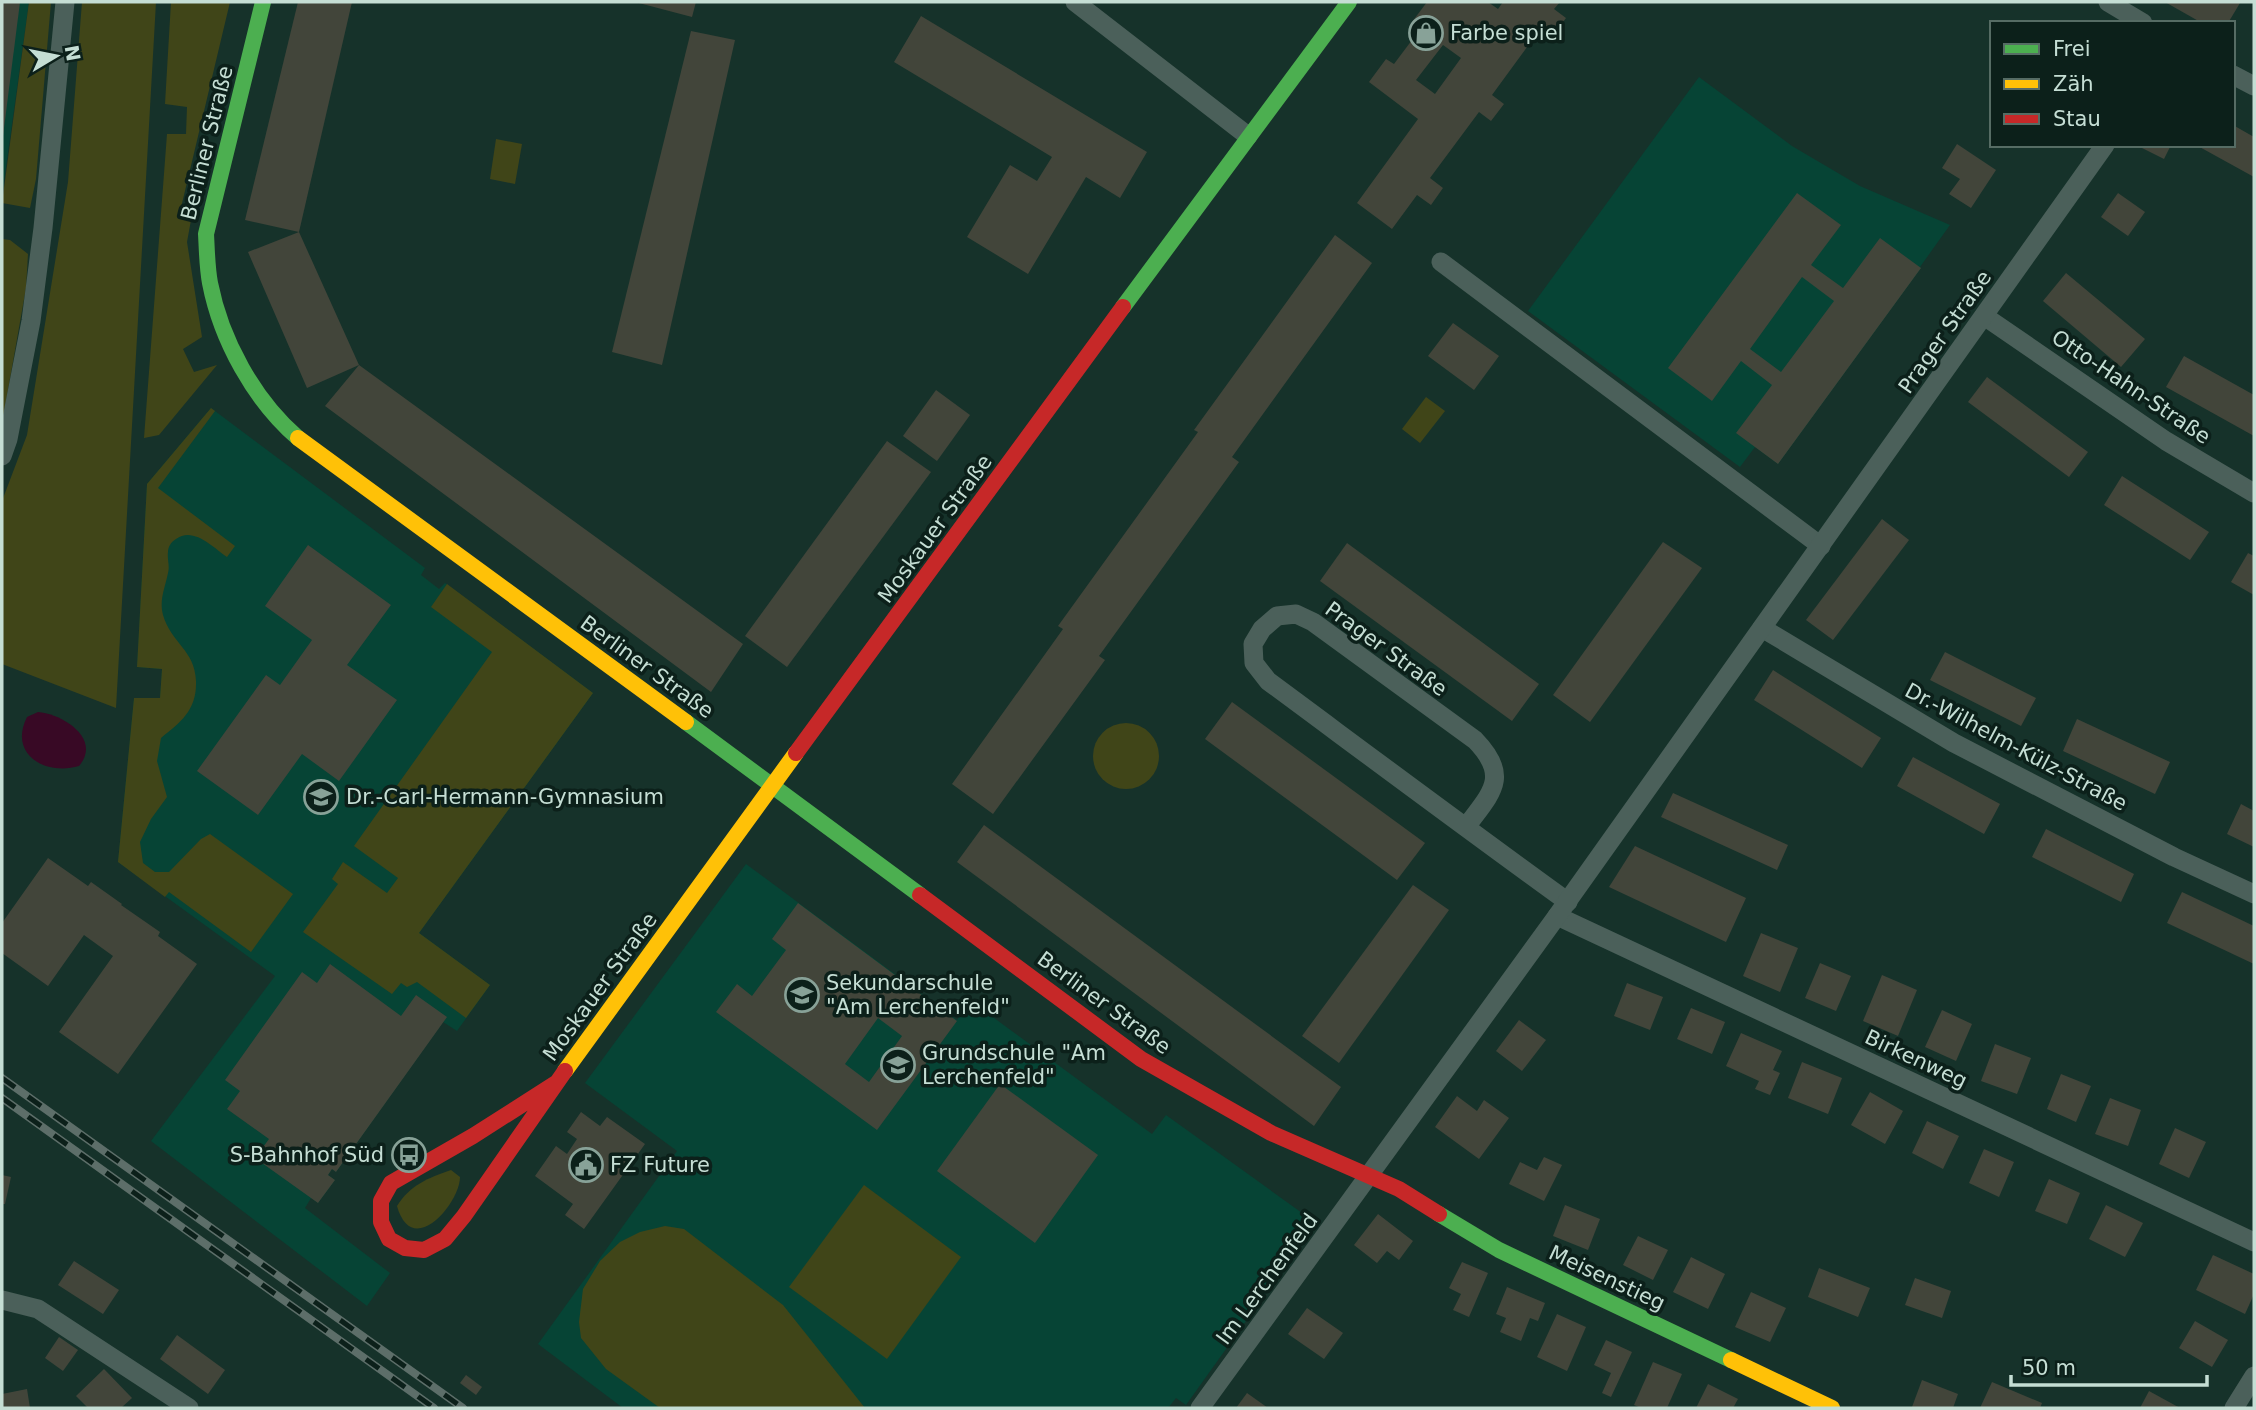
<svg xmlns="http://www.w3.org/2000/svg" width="2256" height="1410" viewBox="0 0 2256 1410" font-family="'DejaVu Sans',sans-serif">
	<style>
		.built { fill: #064435 }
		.green { fill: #404518 }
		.water { fill: #380925 }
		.building { fill: #42453a; fill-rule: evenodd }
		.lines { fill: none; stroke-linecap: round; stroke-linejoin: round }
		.street { stroke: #4b605a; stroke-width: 19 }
		.fast { stroke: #4caf50; stroke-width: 16 }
		.slow { stroke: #ffc107; stroke-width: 16 }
		.jam { stroke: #c62828; stroke-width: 16 }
		.rail-casing { stroke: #5d6e69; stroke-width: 8 }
		.rail { stroke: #0c201a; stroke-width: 5; stroke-dasharray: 16; stroke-linecap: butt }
		.labels { text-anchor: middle; stroke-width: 7; stroke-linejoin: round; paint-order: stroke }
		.poi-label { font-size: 21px; fill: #c5ded4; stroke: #0c201a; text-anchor: start }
		.street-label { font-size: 21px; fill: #c5ded4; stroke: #0c201a }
	</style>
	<rect width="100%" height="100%" fill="#16322a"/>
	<g class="built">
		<polygon points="2,2 29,2 2,196"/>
		<polygon points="1699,77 1792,146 1860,186 1950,225 1920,267 1921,268 1778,464 1755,447 1740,467 1528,311"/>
		<polygon points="211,408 425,568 421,575 439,589 445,583 593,693 419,933 490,985 457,1031 443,1022 336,1172 332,1169 328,1175 335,1180 318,1203 311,1198 305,1208 390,1273 367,1306 151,1141 275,976 118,862 134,698 160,698 162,669 137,667 147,484"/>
		<polygon points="746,864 957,1020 971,1001 1152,1134 1166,1115 1316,1223 1186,1405 1176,1398 1168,1408 623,1408 538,1344 677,1151 585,1083"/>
	</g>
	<g class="green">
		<polygon points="29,2 51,2 36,179 30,208 2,203"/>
		<polygon points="82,2 156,2 116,708 2,664 2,501 27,435 68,182"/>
		<polygon points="171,2 230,2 179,216 191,220 187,242 202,337 183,349 194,372 217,365 159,435 144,438 167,134 186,134 187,107 165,104"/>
		<polygon points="496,139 522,144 515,184 490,179"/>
		<polygon points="2,239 10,240 28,254 26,288 2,424"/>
		<polygon points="1426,397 1445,411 1420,443 1402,429"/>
		<path d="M211,408L215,411L158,488L235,546L227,557C213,547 193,526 176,539C171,542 168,547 168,552C167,559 170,566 168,573C165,588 159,600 163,615C171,643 195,650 196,681C197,710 181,722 161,738L157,761L167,797L151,819L140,842L143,863L155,872H169L201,839L210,834L293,894L251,952L169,892L165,897L118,862L134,698H160L162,669L137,667L147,484Z"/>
		<polygon points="447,584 593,693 419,933 490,985 466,1018 417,982 407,987 401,983 392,994 303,932 338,884 332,879 343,862 387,893 398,878 354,846 492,652 431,607"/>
		<circle cx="1126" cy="756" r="33"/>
		<path d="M451,1170L460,1177C460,1203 412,1260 397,1206C410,1185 428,1178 451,1170Z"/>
		<polygon points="864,1185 961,1257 887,1359 789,1287"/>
		<polygon points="665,1226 684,1229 783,1305 865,1408 660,1408 606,1369 581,1338 579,1322 583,1289 600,1261 620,1242 640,1232"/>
	</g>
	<path class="water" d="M38,712C63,714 102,739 79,766C46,776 8,755 27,717Z"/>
	<g class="building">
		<polygon points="2,2 20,2 3,136 2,136"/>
		<polygon points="298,2 352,2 299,232 245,220"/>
		<polygon points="635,2 696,2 692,17"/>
		<path d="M1427,2H1488L1498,9L1503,2H1560L1554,9L1566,18L1553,36L1541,28L1492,95L1504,104L1491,121L1479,112L1430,178L1443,188L1431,205L1417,195L1392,229L1357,203L1418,119L1369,82L1386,59L1394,64L1421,28L1412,22ZM1443,45L1461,58L1435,94L1416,80Z"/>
		<polygon points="2165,2 2237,2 2240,3 2228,23 2202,23"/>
		<polygon points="921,16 1147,152 1120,198 1086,177 1028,274 967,237 1010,165 1037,181 1052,157 894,62"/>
		<polygon points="691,31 735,40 662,365 612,352"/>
		<polygon points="2233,125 2254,137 2254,177 2196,145 2233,145"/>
		<polygon points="1957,144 1996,170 1971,208 1949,194 1960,179 1942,168"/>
		<polygon points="2143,145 2171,145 2164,159 2142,148"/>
		<path d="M1797,193L1841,225L1811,265L1843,288L1880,238L1921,268L1778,464L1736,433L1772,385L1741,361L1712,401L1668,368ZM1802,277L1834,301L1781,372L1750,349Z"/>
		<polygon points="2118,193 2145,212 2128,236 2101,217"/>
		<polygon points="299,232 359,365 743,644 711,692 325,406 359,365 307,388 248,252"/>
		<polygon points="1335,235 1372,263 1232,457 1239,462 1099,656 1105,660 993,814 952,784 1063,629 1058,626 1198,432 1194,430"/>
		<polygon points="2066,273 2145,339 2121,367 2043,301"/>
		<polygon points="1453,323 1499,356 1474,390 1428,356"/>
		<polygon points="2184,356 2254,395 2254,436 2166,387"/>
		<polygon points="1987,377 2088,452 2069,477 1968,402"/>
		<polygon points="936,390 970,415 937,461 903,436"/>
		<polygon points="887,441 931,472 787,667 745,636"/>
		<polygon points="2122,476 2209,532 2190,560 2104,505"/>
		<polygon points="1882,519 1909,540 1833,640 1806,620"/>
		<polygon points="1663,542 1702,568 1590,722 1553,695"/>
		<polygon points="1347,543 1539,684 1512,721 1320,581"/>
		<polygon points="308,545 391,605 347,665 397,700 339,781 302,754 258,815 197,771 266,675 280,685 312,640 265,606"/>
		<polygon points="2248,553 2254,556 2254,595 2231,582"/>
		<polygon points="1945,652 2036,698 2021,726 1930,680"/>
		<polygon points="1773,670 1881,738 1862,768 1754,700"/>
		<polygon points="1232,702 1425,843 1397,880 1205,739"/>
		<polygon points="2077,719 2170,762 2155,794 2063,751"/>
		<polygon points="1913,757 2000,804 1984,834 1897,786"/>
		<polygon points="1673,793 1788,845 1777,870 1661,817"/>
		<polygon points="2241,804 2254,811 2254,847 2227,834"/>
		<polygon points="984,825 1341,1087 1314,1126 957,862"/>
		<polygon points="2046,829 2134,874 2121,902 2032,857"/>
		<polygon points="1635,846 1746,898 1726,942 1609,887"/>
		<polygon points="48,858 88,886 91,882 122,904 121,905 160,932 158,936 197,964 118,1074 59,1032 113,956 84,935 48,986 2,953 2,923"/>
		<polygon points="1413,885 1449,910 1339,1063 1302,1036"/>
		<polygon points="2182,892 2254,926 2254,964 2167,923"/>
		<path d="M798,903L957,1021L877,1130L716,1012L737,984L752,996L786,950L772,939ZM878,1018L902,1036L869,1082L845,1064Z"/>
		<polygon points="1761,933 1798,948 1780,992 1743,976"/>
		<polygon points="1820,963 1851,976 1836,1011 1805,998"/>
		<polygon points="330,964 401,1016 416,995 447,1017 336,1172 332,1169 328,1175 335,1180 318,1203 255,1158 269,1139 227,1109 240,1091 225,1080 302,972 317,983"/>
		<polygon points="1882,975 1917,990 1898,1036 1863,1021"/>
		<polygon points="1627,983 1663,997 1650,1030 1614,1016"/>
		<polygon points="1691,1008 1725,1022 1712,1054 1677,1039"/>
		<polygon points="1942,1010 1972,1024 1956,1061 1925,1047"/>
		<polygon points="1519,1020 1546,1040 1522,1071 1496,1051"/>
		<polygon points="1741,1033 1782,1051 1773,1070 1780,1073 1770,1095 1755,1089 1759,1081 1726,1066"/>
		<polygon points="1995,1044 2031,1058 2017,1094 1981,1081"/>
		<polygon points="1802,1062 1842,1078 1828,1114 1788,1098"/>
		<polygon points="2061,1074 2091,1086 2076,1122 2047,1109"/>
		<polygon points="1000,1084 1098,1155 1035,1243 937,1171"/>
		<polygon points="1870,1092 1903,1111 1885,1144 1851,1125"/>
		<polygon points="1457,1096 1477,1111 1484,1100 1509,1118 1479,1159 1435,1127"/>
		<polygon points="2110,1098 2141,1110 2128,1146 2095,1134"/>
		<polygon points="581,1112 600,1126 607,1117 645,1144 584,1229 565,1215 573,1204 535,1176 556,1146 567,1154 577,1139 567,1132"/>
		<polygon points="1927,1121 1959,1136 1943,1169 1912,1153"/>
		<polygon points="2175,1128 2206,1142 2189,1178 2159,1164"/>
		<polygon points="1984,1149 2014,1162 1999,1197 1969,1183"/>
		<polygon points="1544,1157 1562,1165 1544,1201 1509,1184 1520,1162 1537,1170"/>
		<polygon points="2,1175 11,1177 5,1204 2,1204"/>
		<polygon points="2049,1179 2080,1193 2067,1224 2035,1211"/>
		<polygon points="1565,1205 1600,1219 1588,1250 1553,1236"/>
		<polygon points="2106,1205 2143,1223 2125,1257 2089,1239"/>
		<polygon points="1378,1214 1413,1241 1399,1260 1387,1251 1377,1263 1354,1245"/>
		<polygon points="1638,1236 1668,1250 1653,1280 1623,1265"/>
		<polygon points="2213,1255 2254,1274 2254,1294 2245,1314 2196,1290"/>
		<polygon points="1691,1257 1725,1274 1708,1309 1673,1292"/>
		<polygon points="74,1261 119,1290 103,1314 58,1285"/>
		<polygon points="1462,1262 1488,1273 1469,1317 1453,1310 1461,1294 1449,1288"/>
		<polygon points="1819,1268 1870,1288 1858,1317 1808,1297"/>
		<polygon points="1915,1278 1951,1291 1942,1318 1905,1305"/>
		<polygon points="1507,1287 1545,1303 1538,1321 1530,1318 1521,1341 1500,1332 1506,1318 1496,1314"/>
		<polygon points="1751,1292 1786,1308 1770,1342 1735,1327"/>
		<polygon points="1307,1308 1343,1333 1324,1359 1288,1334"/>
		<polygon points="1557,1314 1586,1327 1567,1371 1537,1357"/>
		<polygon points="2195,1321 2228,1340 2212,1367 2179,1348"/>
		<polygon points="177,1335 225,1370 208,1394 160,1359"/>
		<polygon points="59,1337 78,1350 63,1371 45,1358"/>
		<polygon points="1606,1340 1632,1352 1611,1397 1602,1393 1611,1373 1594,1365"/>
		<polygon points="1653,1362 1682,1374 1667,1408 1641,1408 1634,1405"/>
		<polygon points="104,1369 132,1398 121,1408 88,1408 76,1396"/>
		<polygon points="466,1375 482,1387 476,1395 460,1383"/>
		<polygon points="1922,1380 1958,1394 1953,1408 1912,1407"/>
		<polygon points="1992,1382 2042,1403 2040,1408 1980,1408"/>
		<polygon points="1708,1384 1738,1399 1733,1408 1696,1408"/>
		<polygon points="27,1389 30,1408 2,1408 2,1394"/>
		<polygon points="2149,1391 2180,1408 2140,1408"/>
		<polygon points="1247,1393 1268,1408 1236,1408"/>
	</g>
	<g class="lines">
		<g class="street">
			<polyline points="1075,2 1248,136"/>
			<polyline points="2108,2 2143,23"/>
			<polyline points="2233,75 2254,86"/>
			<polyline points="1441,262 1821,546"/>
			<polyline points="1984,316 2166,441 2254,493"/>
			<polyline points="2,456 8,439 31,321 43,228 65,2"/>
			<polyline points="1762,628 1954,743 2174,857 2254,894"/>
			<path d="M1466,827C1491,793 1511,777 1475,740L1313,622L1296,614L1277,616L1262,629L1253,644L1254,663L1268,681C1368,755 1467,829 1568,902"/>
			<polyline points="1557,916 2254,1242"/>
			<polyline points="2,1300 38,1309 189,1408"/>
			<polyline points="1200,1408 1557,916 2105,145"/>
			<polyline points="2234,1408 2254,1376"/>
		</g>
		<g class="fast">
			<path d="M263,2L206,234C207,251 207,267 210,283C221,340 254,400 298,438"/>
			<polyline points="1123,307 1349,2"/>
			<polyline points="686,722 920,895"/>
			<polyline points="1439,1214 1499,1250 1731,1360"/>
		</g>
		<g class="slow">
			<polyline points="298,438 686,722"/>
			<polyline points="565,1071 796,753"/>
			<polyline points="1731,1360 1832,1408"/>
		</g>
		<g class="jam">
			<polyline points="796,753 1123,307"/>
			<polyline points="920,895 1141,1059 1271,1133 1399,1189 1439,1214"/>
			<polyline points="556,1083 473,1136 391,1183 381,1201 381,1222 389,1239 405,1248 424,1250 445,1239 464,1216 565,1071"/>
		</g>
		<g class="rail-casing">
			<g id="rail">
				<polyline points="2,1078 463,1408"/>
				<polyline points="2,1098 434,1408"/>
			</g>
		</g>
		<use href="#rail" class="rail"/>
	</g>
	<defs>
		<g id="shop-ring" transform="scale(1.75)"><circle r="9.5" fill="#0c201a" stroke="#88a298" stroke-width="1.5"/><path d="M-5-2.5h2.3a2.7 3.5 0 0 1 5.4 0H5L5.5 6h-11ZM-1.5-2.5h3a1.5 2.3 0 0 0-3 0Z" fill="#88a298"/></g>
		<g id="school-ring" transform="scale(1.75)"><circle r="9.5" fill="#0c201a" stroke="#88a298" stroke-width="1.5"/><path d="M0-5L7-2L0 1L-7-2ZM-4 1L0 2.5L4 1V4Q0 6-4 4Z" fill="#88a298"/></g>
		<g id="bus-ring" transform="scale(1.75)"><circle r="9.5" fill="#0c201a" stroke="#88a298" stroke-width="1.5"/><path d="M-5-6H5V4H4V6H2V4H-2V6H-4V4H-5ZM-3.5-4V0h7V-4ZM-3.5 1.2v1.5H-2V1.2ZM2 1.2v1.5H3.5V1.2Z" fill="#88a298"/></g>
		<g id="civic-ring" transform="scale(1.75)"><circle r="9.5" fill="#0c201a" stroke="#88a298" stroke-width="1.5"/><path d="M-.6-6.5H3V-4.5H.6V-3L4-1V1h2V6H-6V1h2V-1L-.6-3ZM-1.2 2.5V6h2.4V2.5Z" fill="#88a298"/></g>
	</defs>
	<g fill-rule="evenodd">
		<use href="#shop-ring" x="1426" y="33"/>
		<use href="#school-ring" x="321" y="797"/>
		<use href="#school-ring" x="802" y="995"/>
		<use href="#school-ring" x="898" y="1065"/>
		<use href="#bus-ring" x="409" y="1155"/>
		<use href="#civic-ring" x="586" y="1165"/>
	</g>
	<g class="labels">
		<g class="poi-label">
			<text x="1450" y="40">Farbe spiel</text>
			<text x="346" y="804">Dr.-Carl-Hermann-Gymnasium</text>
			<text x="826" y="990">Sekundarschule<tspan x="826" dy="24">"Am Lerchenfeld"</tspan></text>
			<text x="922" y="1060">Grundschule "Am<tspan x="922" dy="24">Lerchenfeld"</tspan></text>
			<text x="384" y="1162" text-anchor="end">S-Bahnhof Süd</text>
			<text x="610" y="1172">FZ Future</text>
		</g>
		<g class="street-label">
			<text transform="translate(207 143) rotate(-76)" y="7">Berliner Straße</text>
			<text transform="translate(1945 332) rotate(-55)" y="7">Prager Straße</text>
			<text transform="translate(2131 387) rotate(34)" y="7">Otto-Hahn-Straße</text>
			<text transform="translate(935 529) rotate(-54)" y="7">Moskauer Straße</text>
			<text transform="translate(1386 649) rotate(36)" y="7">Prager Straße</text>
			<text transform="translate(647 667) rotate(36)" y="7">Berliner Straße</text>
			<text transform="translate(2016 747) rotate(28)" y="7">Dr.-Wilhelm-Külz-Straße</text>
			<text transform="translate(600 987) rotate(-54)" y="7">Moskauer Straße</text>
			<text transform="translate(1104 1003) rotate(36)" y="7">Berliner Straße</text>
			<text transform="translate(1916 1059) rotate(25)" y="7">Birkenweg</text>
			<text transform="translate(1607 1278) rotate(25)" y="7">Meisenstieg</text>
			<text transform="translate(1267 1279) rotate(-54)" y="7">Im Lerchenfeld</text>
		</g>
	</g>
	<rect width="2256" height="1410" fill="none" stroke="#c5ded4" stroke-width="7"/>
	<rect x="1990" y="21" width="245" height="126" fill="#0c201a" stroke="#566c64" stroke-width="2"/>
	<rect x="2004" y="44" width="35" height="10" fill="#4caf50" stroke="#566c64" stroke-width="2"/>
	<text x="2053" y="56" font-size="21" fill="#c5ded4">Frei</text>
	<rect x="2004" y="79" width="35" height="10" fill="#ffc107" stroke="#566c64" stroke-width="2"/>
	<text x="2053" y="91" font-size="21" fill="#c5ded4">Zäh</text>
	<rect x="2004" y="114" width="35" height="10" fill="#c62828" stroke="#566c64" stroke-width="2"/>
	<text x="2053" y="126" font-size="21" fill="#c5ded4">Stau</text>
	<g transform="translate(56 56) rotate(80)" stroke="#0c201a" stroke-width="5" paint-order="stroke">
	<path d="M0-5L12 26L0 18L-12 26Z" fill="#c5ded4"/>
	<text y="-10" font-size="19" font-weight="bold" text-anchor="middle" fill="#c5ded4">N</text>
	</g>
	<path d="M2011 1375v10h196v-10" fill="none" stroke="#c5ded4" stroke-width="3.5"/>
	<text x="2022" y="1375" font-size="21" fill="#c5ded4" stroke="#0c201a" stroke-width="5" paint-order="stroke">50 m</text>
</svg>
